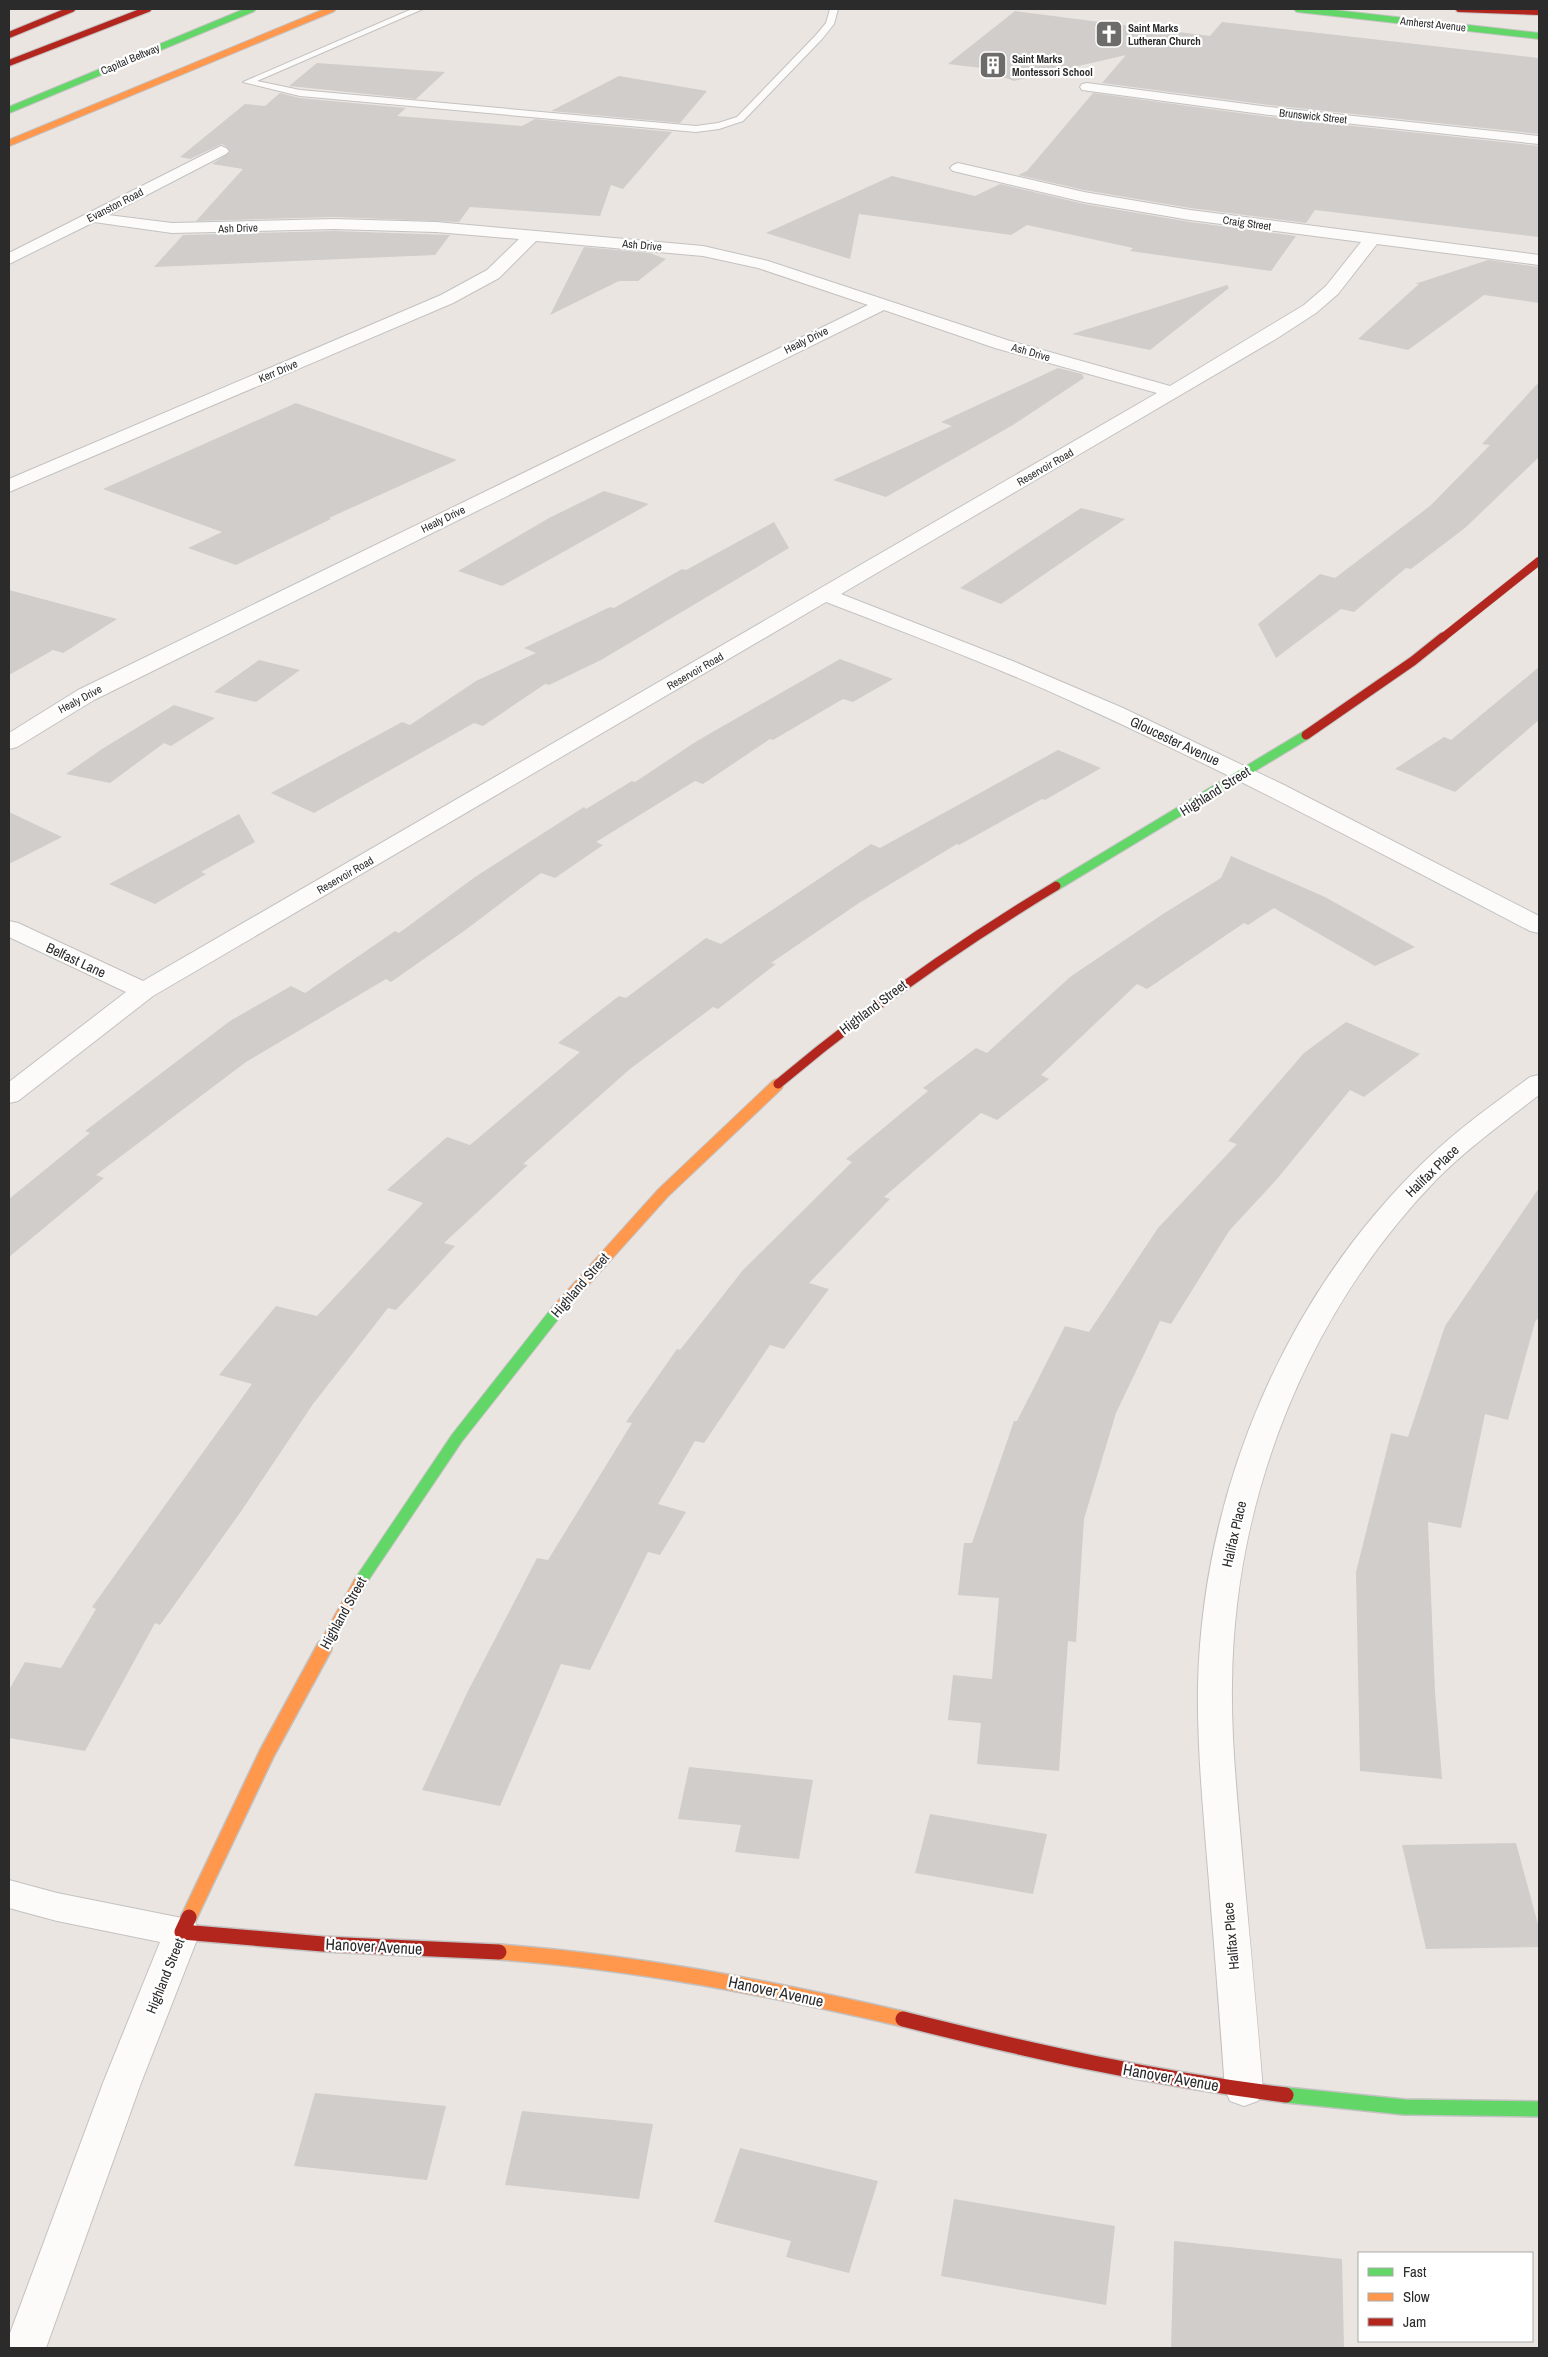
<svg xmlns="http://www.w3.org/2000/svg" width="1548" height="2357" viewBox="0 0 1548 2357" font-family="'Archivo Narrow',sans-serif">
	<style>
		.building { fill: #d1cdca }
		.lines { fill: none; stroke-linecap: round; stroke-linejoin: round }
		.lane-casing { stroke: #c3c2c2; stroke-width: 2 }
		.street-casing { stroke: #c3c2c2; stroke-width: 2 }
		.fast-far3-casing { stroke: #c3c2c2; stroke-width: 8 }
		.fast-far2-casing { stroke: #c3c2c2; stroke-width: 11 }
		.fast-far1-casing { stroke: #c3c2c2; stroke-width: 14 }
		.fast-casing { stroke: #c3c2c2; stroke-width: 18 }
		.slow-far3-casing { stroke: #c3c2c2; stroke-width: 8 }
		.slow-far2-casing { stroke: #c3c2c2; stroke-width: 11 }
		.slow-far1-casing { stroke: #c3c2c2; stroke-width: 14 }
		.slow-casing { stroke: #c3c2c2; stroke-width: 18 }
		.jam-far3-casing { stroke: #c3c2c2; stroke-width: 8 }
		.jam-far2-casing { stroke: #c3c2c2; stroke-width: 9 }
		.jam-far1-casing { stroke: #c3c2c2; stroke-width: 11 }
		.jam-casing { stroke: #c3c2c2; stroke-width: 18 }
		.lane { fill: #fcfbfa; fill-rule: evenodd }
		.street { fill: #fcfbfa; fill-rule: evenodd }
		.fast-far3 { stroke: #63d668; stroke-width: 6 }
		.fast-far2 { stroke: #63d668; stroke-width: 9 }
		.fast-far1 { stroke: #63d668; stroke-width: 12 }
		.fast { stroke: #63d668; stroke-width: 15 }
		.slow-far3 { stroke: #ff974d; stroke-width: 6 }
		.slow-far2 { stroke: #ff974d; stroke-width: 9 }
		.slow-far1 { stroke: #ff974d; stroke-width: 12 }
		.slow { stroke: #ff974d; stroke-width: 15 }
		.jam-far3 { stroke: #b3261e; stroke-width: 6 }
		.jam-far2 { stroke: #b3261e; stroke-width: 8 }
		.jam-far1 { stroke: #b3261e; stroke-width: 9 }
		.jam { stroke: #b3261e; stroke-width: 15 }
		.labels { text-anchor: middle; stroke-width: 4.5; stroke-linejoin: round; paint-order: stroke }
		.far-street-label { font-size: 11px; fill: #2b2b2b; stroke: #fff }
		.far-poi-label { font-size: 11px; font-weight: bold; fill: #2b2b2b; stroke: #fff; text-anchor: start }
		.street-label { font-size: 14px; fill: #2b2b2b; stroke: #fff }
		.near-street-label { font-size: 16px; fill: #2b2b2b; stroke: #fff }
	</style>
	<rect width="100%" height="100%" fill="#eae5e0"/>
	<g class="building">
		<polygon points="1015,11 1210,36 1222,22 1539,58 1539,134 1269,105 1102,83 1126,55 1014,81 1006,78 994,79 990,69 948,64"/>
		<polygon points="317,63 445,72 416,99 289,86"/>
		<polygon points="619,76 707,91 680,123 551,111"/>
		<polygon points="280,93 300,98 406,108 397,116 522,126 535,119 672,132 623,189 611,185 600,216 470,207 459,222 334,217 196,221 243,169 212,164 230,152 227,147 222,144 190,159 180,157 245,104 265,106"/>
		<polygon points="1093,93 1269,117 1539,146 1539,237 1315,210 1306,223 1190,208 1084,190 1018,175 1027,171"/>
		<polygon points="892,176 975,196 1000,184 1084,204 1190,222 1296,236 1271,271 1130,251 1133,248 1027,225 1011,235 859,214 850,259 766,233"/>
		<polygon points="334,231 450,235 435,255 154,267 183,235"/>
		<polygon points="584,247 650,253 666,259 638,281 619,281 550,315"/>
		<polygon points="1488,260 1539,267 1539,303 1484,295 1408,350 1358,339 1419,284 1415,284"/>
		<polygon points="1227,285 1229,288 1150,350 1072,334"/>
		<polygon points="1058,368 1082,374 1084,378 1013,425 886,497 833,480 952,426 941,422"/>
		<polygon points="1539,382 1539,457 1465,528 1411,569 1406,568 1354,612 1341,609 1276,658 1258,624 1320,574 1335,578 1430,506 1490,445 1482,444"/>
		<polygon points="296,403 457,460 329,518 331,519 236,565 188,548 222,532 103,489"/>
		<polygon points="604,491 649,504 502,586 458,571 549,518"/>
		<polygon points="1081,508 1125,519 1001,604 960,588"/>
		<polygon points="774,522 789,548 601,660 549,685 545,684 483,726 474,723 314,813 271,793 402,722 410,725 476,681 536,653 524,648 610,607 614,608 682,569 686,570"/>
		<polygon points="9,590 117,619 63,653 53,650 9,675"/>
		<polygon points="840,659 893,679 853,702 843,699 773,740 770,739 703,784 695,781 596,842 603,845 555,878 541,873 464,931 391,982 386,979 246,1062 96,1175 104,1178 9,1257 9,1199 90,1133 85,1131 230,1021 291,986 305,993 395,931 399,933 475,877 584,807 586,809 632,781 635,782 697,741"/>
		<polygon points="259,660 300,670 256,702 214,692"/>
		<polygon points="1539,667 1539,720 1455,792 1395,769 1444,737 1451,740"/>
		<polygon points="174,705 215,718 171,746 164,743 110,783 66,774 102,749"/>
		<polygon points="1058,750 1101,768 1045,800 1042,799 959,845 957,844 859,903 771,963 776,964 718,1009 713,1007 630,1069 523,1164 528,1165 444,1243 455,1246 396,1310 388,1308 313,1404 242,1510 160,1625 155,1623 85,1751 9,1738 9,1690 25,1662 61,1668 96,1609 92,1607 252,1384 219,1375 276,1306 317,1316 423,1203 387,1190 447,1137 470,1145 580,1052 558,1043 619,996 626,998 706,938 721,944 871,844 880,848"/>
		<polygon points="9,812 62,837 9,864"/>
		<polygon points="239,814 255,842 201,872 206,874 155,904 109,884"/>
		<polygon points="1231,856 1325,897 1415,947 1375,966 1274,908 1248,925 1244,923 1147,989 1137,984 1041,1075 1049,1079 997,1120 981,1113 884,1197 890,1199 809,1283 829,1289 784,1349 770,1345 704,1443 695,1441 658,1504 686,1512 660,1555 648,1552 590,1670 561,1664 500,1806 422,1790 467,1693 537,1558 548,1560 632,1423 626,1422 677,1349 680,1350 743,1270 852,1162 846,1159 928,1091 923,1088 976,1048 987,1053 1070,977 1163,914 1221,878"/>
		<polygon points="1346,1022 1420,1054 1364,1097 1350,1090 1277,1179 1229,1231 1171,1324 1160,1321 1116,1413 1084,1519 1076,1642 1068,1641 1059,1771 977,1764 981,1723 948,1720 953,1675 992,1679 999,1598 958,1595 964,1543 972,1543 1014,1421 1017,1421 1065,1326 1089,1332 1158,1228 1237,1144 1228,1141 1304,1053"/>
		<polygon points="1539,1188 1539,1317 1535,1322 1508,1420 1485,1414 1461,1528 1428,1522 1435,1692 1442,1779 1360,1771 1356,1572 1391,1433 1408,1437 1445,1326"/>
		<polygon points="689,1767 813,1780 799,1859 735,1852 741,1825 678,1819"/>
		<polygon points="930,1814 1047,1834 1033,1894 915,1873"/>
		<polygon points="1516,1843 1539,1928 1539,1947 1426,1949 1402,1845"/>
		<polygon points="315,2093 446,2106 427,2180 294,2166"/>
		<polygon points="522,2111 653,2124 639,2199 505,2185"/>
		<polygon points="740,2148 878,2181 849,2273 786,2257 791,2241 714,2222"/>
		<polygon points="954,2199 1115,2226 1106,2305 941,2276"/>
		<polygon points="1174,2241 1342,2259 1344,2348 1171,2348"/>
	</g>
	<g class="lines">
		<g class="lane-casing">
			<polygon id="lane" points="412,9 423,9 257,81 300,90 696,126 718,123 737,117 816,35 826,23 830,9 838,9 834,24 822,39 743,121 719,129 696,132 300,96 243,82"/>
		</g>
		<g class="street-casing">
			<g id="street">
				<polygon points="1087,83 1269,107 1539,136 1539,144 1269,115 1082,90 1080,87 1082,84"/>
				<path d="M221,146L226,148L229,151L226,154L108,215L172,223L334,219L436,222L703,246L768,261L1007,340L1170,386L1304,305L1326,286L1361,242L1190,220L1084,202L953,171L950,168L953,165L958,163L1084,192L1190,210L1539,255V265L1377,244L1338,294L1316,313L1276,339L841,594L1015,662L1123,708L1284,785L1539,916V933L1530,931C1379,852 1228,772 1073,702C992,665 909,634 826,602L153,996L18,1101L9,1103V1082L126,992L9,937V921L18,923L143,981L1157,393L995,348L884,310L94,700L17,747L9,749V733L78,690L868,305L758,268L703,256L536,241L499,278L453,303L9,492V479L441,295L487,270L519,239L436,232L334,229L172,233L94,222L9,264V253Z"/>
				<path d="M1539,1075V1095C1504,1122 1468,1148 1437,1179C1307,1313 1234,1497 1232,1683C1231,1744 1238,1804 1243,1865C1250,1940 1257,2015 1263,2090L1258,2101L1244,2106L1230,2101L1225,2090C1220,2017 1214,1943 1208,1870C1203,1808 1197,1746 1198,1684C1203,1489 1286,1293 1428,1158C1459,1128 1495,1103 1530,1077Z"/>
				<polygon points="9,1880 57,1893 182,1918 195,1922 200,1932 141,2083 46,2348 9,2348 9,2336 103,2083 160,1942 57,1921 9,1908"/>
			</g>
		</g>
		<g class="fast-far3-casing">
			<g id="fast-far3">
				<polyline points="1298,9 1539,36"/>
				<polyline points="9,110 252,9"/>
			</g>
		</g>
		<g class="fast-far2-casing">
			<polyline id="fast-far2" points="1056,886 1306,735"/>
		</g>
		<g class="fast-far1-casing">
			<polyline id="fast-far1" points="360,1582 457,1438 557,1311"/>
		</g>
		<g class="fast-casing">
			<polyline id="fast" points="1286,2095 1404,2107 1539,2109"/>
		</g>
		<g class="slow-far3-casing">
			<polyline id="slow-far3" points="9,143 332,9"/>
		</g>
		<g class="slow-far2-casing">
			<polyline id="slow-far2" points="776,1086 778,1084"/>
		</g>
		<g class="slow-far1-casing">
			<g id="slow-far1">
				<polyline points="557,1311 663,1193 777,1085"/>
				<polyline points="323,1649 360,1582"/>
			</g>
		</g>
		<g class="slow-casing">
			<g id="slow">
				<polyline points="189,1917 267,1753 324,1648"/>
				<path d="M499,1952C636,1962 769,1988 903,2019"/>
			</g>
		</g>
		<g class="jam-far3-casing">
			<g id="jam-far3">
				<polyline points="1459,9 1539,12"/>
				<polyline points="9,35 72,9"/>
				<polyline points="9,63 148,9"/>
			</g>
		</g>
		<g class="jam-far2-casing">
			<polyline id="jam-far2" points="1441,639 1539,561"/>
		</g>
		<g class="jam-far1-casing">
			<g id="jam-far1">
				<polyline points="1306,735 1413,661 1443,637"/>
				<path d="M778,1084C866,1010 958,945 1056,886"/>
			</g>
		</g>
		<g class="jam-casing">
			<g id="jam">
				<polyline points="189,1917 182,1932 323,1944 499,1952"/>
				<path d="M903,2019C1030,2051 1156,2079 1286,2095"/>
			</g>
		</g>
		<use href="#lane" class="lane"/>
		<use href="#street" class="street"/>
		<use href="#fast-far3" class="fast-far3"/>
		<use href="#fast-far2" class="fast-far2"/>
		<use href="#fast-far1" class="fast-far1"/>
		<use href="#fast" class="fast"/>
		<use href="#slow-far3" class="slow-far3"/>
		<use href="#slow-far2" class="slow-far2"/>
		<use href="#slow-far1" class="slow-far1"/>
		<use href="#slow" class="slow"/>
		<use href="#jam-far3" class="jam-far3"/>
		<use href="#jam-far2" class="jam-far2"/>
		<use href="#jam-far1" class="jam-far1"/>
		<use href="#jam" class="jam"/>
	</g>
	<defs>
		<g id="church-square" transform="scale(1.4375)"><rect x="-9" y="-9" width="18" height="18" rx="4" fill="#6e6c6a" stroke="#fff"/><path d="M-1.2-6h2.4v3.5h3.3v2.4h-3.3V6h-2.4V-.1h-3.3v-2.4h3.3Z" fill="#fff"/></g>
		<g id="building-square" transform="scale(1.4375)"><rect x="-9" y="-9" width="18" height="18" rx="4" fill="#6e6c6a" stroke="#fff"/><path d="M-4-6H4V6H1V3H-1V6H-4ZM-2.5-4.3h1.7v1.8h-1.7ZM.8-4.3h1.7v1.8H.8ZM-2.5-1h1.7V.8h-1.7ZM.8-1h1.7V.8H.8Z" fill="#fff"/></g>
	</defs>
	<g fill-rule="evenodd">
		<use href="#church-square" x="1109" y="34"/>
		<use href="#building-square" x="993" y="65"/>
	</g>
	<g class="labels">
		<g class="far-street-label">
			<text transform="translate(1433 24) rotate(6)" y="4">Amherst Avenue</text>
			<text transform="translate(130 59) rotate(-23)" y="4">Capital Beltway</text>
			<text transform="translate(1313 116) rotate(6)" y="4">Brunswick Street</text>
			<text transform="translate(115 205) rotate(-27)" y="4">Evanston Road</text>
			<text transform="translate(1247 223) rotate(8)" y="4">Craig Street</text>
			<text transform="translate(238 228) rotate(-2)" y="4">Ash Drive</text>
			<text transform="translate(642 245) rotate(5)" y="4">Ash Drive</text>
			<text transform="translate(806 340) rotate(-26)" y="4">Healy Drive</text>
			<text transform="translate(1031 352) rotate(16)" y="4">Ash Drive</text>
			<text transform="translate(278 371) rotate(-23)" y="4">Kerr Drive</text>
			<text transform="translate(1045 467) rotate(-30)" y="4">Reservoir Road</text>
			<text transform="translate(443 519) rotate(-26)" y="4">Healy Drive</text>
			<text transform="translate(695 671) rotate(-30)" y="4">Reservoir Road</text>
			<text transform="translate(80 699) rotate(-28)" y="4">Healy Drive</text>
			<text transform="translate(345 875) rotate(-30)" y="4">Reservoir Road</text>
		</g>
		<g class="far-poi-label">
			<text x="1128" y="32">Saint Marks<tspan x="1128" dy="13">Lutheran Church</tspan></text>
			<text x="1012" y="63">Saint Marks<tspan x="1012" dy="13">Montessori School</tspan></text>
		</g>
		<g class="street-label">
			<text transform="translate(1175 741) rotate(25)" y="5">Gloucester Avenue</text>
			<text transform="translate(1215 791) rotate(-32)" y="5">Highland Street</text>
			<text transform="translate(76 960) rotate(25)" y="5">Belfast Lane</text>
			<text transform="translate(873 1007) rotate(-37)" y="5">Highland Street</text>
			<text transform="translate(1432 1171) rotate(-44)" y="5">Halifax Place</text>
			<text transform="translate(580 1285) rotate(-49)" y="5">Highland Street</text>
			<text transform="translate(1234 1534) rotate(-77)" y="5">Halifax Place</text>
			<text transform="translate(343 1613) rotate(-61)" y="5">Highland Street</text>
			<text transform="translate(1231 1936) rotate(-95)" y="5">Halifax Place</text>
			<text transform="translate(165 1976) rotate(-68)" y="5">Highland Street</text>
		</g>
		<g class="near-street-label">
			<text transform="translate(374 1946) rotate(3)" y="6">Hanover Avenue</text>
			<text transform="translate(776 1991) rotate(12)" y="6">Hanover Avenue</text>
			<text transform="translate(1171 2077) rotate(10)" y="6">Hanover Avenue</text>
		</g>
	</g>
	<rect width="1548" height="2357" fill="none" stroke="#2b2b2b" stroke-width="20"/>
	<rect x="1358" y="2252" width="175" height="90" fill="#ffffff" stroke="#aaaaaa"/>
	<rect x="1368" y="2268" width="25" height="8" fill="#63d668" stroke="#aaaaaa"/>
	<text x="1403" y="2277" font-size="15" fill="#2b2b2b">Fast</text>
	<rect x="1368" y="2293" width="25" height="8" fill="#ff974d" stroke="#aaaaaa"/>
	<text x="1403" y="2302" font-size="15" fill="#2b2b2b">Slow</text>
	<rect x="1368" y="2318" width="25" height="8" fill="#b3261e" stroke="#aaaaaa"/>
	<text x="1403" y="2327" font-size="15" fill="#2b2b2b">Jam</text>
</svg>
